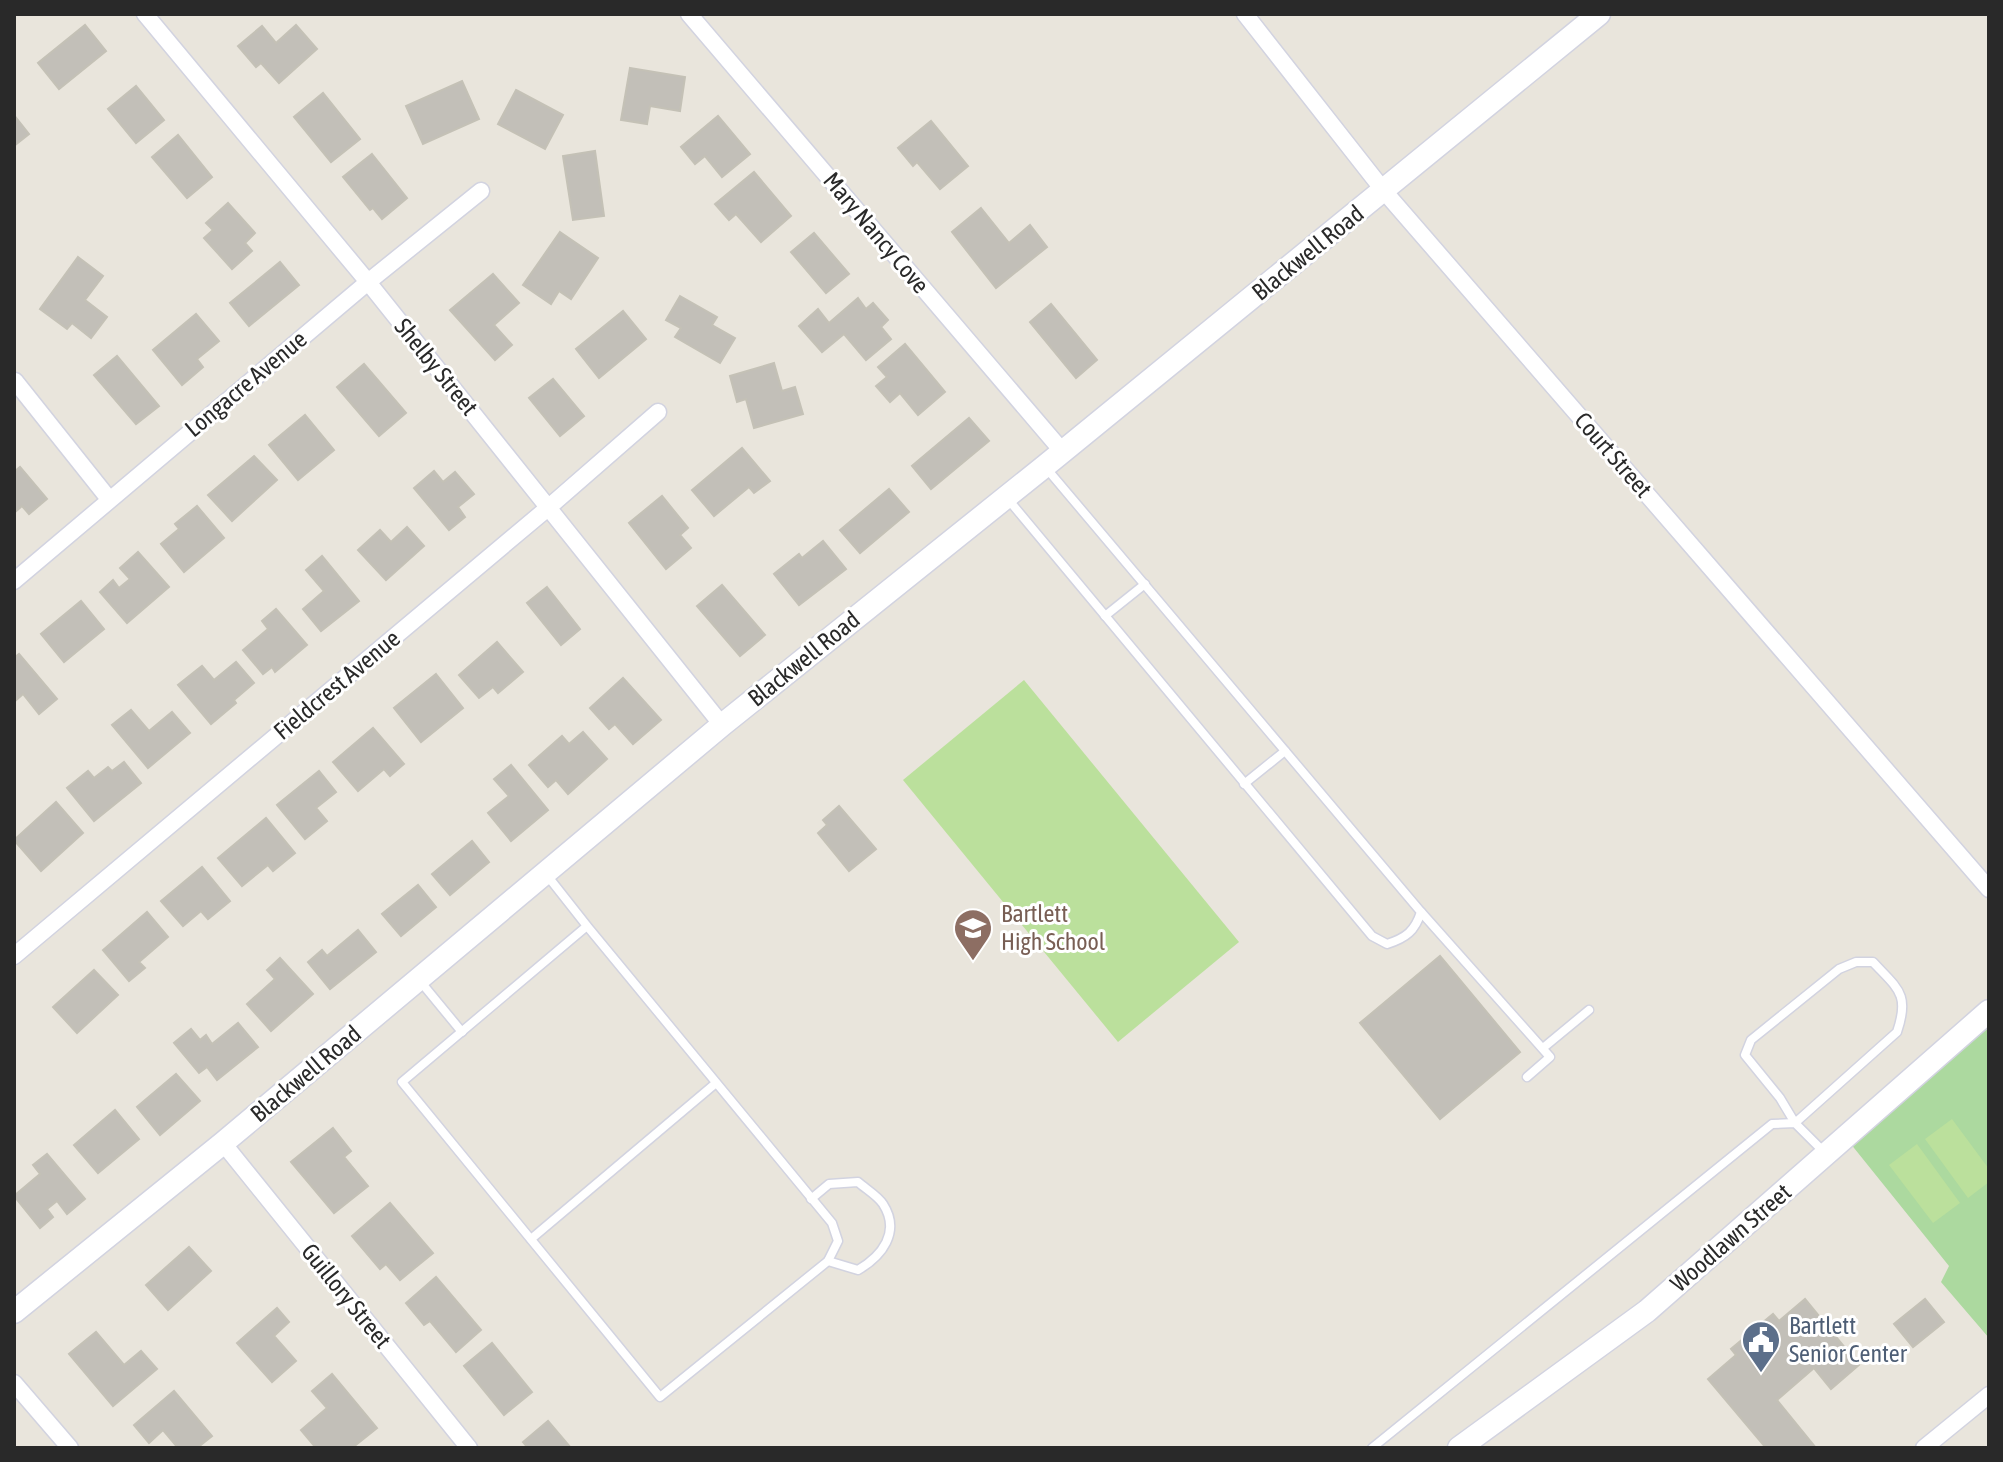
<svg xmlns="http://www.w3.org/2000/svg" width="2003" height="1462" viewBox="0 0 2003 1462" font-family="'Asap Condensed',sans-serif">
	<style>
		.green { fill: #acd99f }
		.pitch { fill: #bbe09c }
		.building { fill: #c2bfb8; stroke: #c4c1b6; stroke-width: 2 }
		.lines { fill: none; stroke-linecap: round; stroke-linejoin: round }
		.lane-casing { stroke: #d2d3e0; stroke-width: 11 }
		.street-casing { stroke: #d2d3e0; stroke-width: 19 }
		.secondary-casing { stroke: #d2d3e0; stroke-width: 25 }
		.lane { stroke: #fff; stroke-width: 8 }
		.street { stroke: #fff; stroke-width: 16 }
		.secondary { stroke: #fff; stroke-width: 22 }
		.labels { text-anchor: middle; stroke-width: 6; stroke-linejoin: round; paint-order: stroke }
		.street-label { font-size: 24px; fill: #292929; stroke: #fff }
		.education-label { font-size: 24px; fill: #785e54; stroke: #fff; text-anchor: start }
		.service-label { font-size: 24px; fill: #4e5e75; stroke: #fff; text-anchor: start }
	</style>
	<rect width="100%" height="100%" fill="#e9e5dc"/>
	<polygon class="green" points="1989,1010 1989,1338 1941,1282 1949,1266 1846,1138"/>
	<g class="pitch">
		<polygon points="1024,680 1239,942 1118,1042 903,780"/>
		<polygon points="1952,1119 1989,1169 1989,1182 1968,1198 1925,1139"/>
		<polygon points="1917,1144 1960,1203 1933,1223 1889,1165"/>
	</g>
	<g class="building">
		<polygon points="85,25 106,51 59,89 38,63"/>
		<polygon points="296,25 317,49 279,83 261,63 256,67 238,46 262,26 276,43"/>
		<polygon points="630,68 685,77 680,111 650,106 647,124 621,120"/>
		<polygon points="462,81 479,119 423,144 406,106"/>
		<polygon points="136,86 164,120 136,143 108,109"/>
		<polygon points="516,90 563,115 545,149 498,124"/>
		<polygon points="323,93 360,139 331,162 294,117"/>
		<polygon points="14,115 29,134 14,146"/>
		<polygon points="718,116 750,154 722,177 705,156 695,164 681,147"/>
		<polygon points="931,121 968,166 940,189 917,162 913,166 898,148"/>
		<polygon points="178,135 212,177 187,198 152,157"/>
		<polygon points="595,151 604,216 573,220 563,156"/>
		<polygon points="372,154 407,198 382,219 373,208 370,210 343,177"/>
		<polygon points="754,172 791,216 761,242 736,214 729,220 715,204"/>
		<polygon points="228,203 255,233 245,243 252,251 232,269 204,238 213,230 206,223"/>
		<polygon points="981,208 1009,243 1030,225 1047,247 996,288 952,232"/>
		<polygon points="560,232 598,258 571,299 559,291 551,304 523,285"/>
		<polygon points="814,233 849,274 826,293 791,252"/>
		<polygon points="78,257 103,276 85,300 107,317 91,338 72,323 67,329 40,309"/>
		<polygon points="280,262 299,285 249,326 230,303"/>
		<polygon points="493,274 519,303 494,325 512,345 495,360 450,310"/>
		<polygon points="680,296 717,317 712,325 735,338 720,363 675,337 681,328 666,320"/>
		<polygon points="858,298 866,309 873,303 888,320 881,327 891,339 866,360 844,334 822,352 799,326 818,309 829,323"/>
		<polygon points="1051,304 1097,360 1076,378 1030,322"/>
		<polygon points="623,311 646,339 599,378 576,349"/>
		<polygon points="196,314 219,341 197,359 203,367 182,385 153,350"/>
		<polygon points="905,344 945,392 918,415 900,393 890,402 876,386 887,377 878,367"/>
		<polygon points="117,356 159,406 136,424 94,375"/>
		<polygon points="774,363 782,391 795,387 803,414 754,428 746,399 737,402 730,376"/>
		<polygon points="364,364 406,413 379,436 337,387"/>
		<polygon points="553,379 584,416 560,436 529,398"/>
		<polygon points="305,415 334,450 298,480 269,445"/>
		<polygon points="969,418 989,441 931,489 912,466"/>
		<polygon points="742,448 770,481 754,493 749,487 714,516 692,490"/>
		<polygon points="254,456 277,480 232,521 208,495"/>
		<polygon points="20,467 47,499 29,514 22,506 14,513 14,472"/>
		<polygon points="434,471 443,482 455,472 474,494 458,507 465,517 449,530 414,488"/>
		<polygon points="889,489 909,512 860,553 840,530"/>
		<polygon points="662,496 688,528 680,535 691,548 666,569 629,523"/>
		<polygon points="197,506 224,538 184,572 161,544 179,529 175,524"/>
		<polygon points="407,527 424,546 386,580 358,550 380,530 391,542"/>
		<polygon points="823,541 846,569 799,605 774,574 799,554 802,558"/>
		<polygon points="138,552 169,587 127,623 100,592 113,580 119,588 130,579 120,568"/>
		<polygon points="322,556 359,601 321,631 303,609 324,591 306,570"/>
		<polygon points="722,585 765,635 740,656 697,606"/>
		<polygon points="547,587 580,629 561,645 527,603"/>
		<polygon points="81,601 104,629 64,662 41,634"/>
		<polygon points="276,609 307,645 275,672 272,667 263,674 243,650 268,629 262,621"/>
		<polygon points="497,642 523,672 498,693 493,687 479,698 459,675"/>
		<polygon points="19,654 57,699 39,714 23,694 14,702 14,658"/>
		<polygon points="236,662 254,683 234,700 236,703 211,724 178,685 202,666 214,680"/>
		<polygon points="436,674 463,708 421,742 394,708"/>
		<polygon points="623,678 661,720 633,744 615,724 609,729 590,708"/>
		<polygon points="131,710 149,731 172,712 190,733 148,768 112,725"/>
		<polygon points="373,728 404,764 390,776 384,769 358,791 333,762"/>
		<polygon points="583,732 607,759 568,794 556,780 548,787 529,765 562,736 569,744"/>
		<polygon points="124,762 141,783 94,821 67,788 88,771 94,778 108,767 112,771"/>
		<polygon points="511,765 548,810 511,841 488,813 509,796 494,779"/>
		<polygon points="319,771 336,792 316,808 327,821 305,839 277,805"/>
		<polygon points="56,802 83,833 41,871 14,840"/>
		<polygon points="839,806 876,849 849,871 818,833 827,825 823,820"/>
		<polygon points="266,818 295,853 273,871 268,865 242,886 218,858"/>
		<polygon points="472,841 489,862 450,895 432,874"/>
		<polygon points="202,867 230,901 208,919 201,911 183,926 161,901"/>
		<polygon points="418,885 436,907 401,936 382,914"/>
		<polygon points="147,912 168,937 139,962 145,968 129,981 103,950"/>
		<polygon points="358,930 376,952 330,989 308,962 322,950 327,956"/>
		<polygon points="1440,956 1520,1052 1440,1119 1360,1023"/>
		<polygon points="280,958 313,994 271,1031 247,1004 275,979 267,970"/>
		<polygon points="94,970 118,995 77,1033 53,1007"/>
		<polygon points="238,1023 258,1047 217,1080 207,1067 199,1073 174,1043 191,1029 200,1040 206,1035 212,1044"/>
		<polygon points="176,1074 200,1101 160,1135 137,1107"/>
		<polygon points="115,1110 139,1139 98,1173 74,1145"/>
		<polygon points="333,1128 351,1151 344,1157 368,1186 334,1213 291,1162"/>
		<polygon points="47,1154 85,1199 67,1214 57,1201 47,1209 53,1217 40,1228 14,1196 40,1174 33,1165"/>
		<polygon points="390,1203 433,1253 400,1280 386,1264 380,1269 352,1236"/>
		<polygon points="189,1247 211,1271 168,1310 146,1285"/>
		<polygon points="436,1277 481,1330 456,1352 430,1321 424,1325 406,1303"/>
		<polygon points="1805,1299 1859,1365 1831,1389 1814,1368 1777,1400 1816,1448 1766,1448 1708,1379 1736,1355 1731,1349 1773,1314 1779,1321"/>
		<polygon points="1925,1299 1944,1322 1913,1347 1894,1324"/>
		<polygon points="277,1308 289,1322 274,1336 296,1361 272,1382 237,1343"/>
		<polygon points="96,1332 124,1365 141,1351 157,1369 113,1406 69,1354"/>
		<polygon points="492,1343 532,1392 504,1415 464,1366"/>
		<polygon points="332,1374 377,1428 352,1448 316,1448 301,1430 327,1408 312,1391"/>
		<polygon points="174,1391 212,1436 197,1448 178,1448 163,1430 149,1443 134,1425"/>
		<polygon points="548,1421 571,1448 528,1448 523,1442"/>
	</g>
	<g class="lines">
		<g class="lane-casing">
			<g id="lane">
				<path d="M1007,498L1372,936L1387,944C1406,938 1415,931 1421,912L1047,469"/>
				<polyline points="1105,616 1145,584"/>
				<polyline points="1244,784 1285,751"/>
				<polyline points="546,874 587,926 402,1082 660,1397 828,1261 838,1241 832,1223 587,926"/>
				<polyline points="1421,912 1550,1057 1527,1077"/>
				<path d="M1856,962H1873C1898,989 1910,994 1897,1032L1795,1123L1780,1098L1745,1055L1751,1040L1839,969Z"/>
				<polyline points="420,981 462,1032"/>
				<polyline points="1543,1048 1589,1010"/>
				<path d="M811,1199L829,1184L858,1182C866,1189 878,1196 883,1204C901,1232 882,1256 858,1270L828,1261"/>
				<polyline points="531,1239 716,1083"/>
				<polyline points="1372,1448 1772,1124 1795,1123 1824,1152"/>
			</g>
		</g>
		<g class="street-casing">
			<g id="street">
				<polyline points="145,14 368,282 722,725"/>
				<polyline points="689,14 1063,452"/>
				<polyline points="1245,14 1384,191 1989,889"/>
				<polyline points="15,381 109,499"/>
				<polyline points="14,581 368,282 481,191"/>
				<polyline points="14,956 549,507 658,412"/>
				<polyline points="223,1143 469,1448"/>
				<polyline points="14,1383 70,1448"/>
				<polyline points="1924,1448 1989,1395"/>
			</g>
		</g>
		<g class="secondary-casing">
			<g id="secondary">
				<polyline points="14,1312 223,1143 722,725 1045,466 1599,14"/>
				<polyline points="1459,1448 1647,1311 1989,1011"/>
			</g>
		</g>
		<use href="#lane" class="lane"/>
		<use href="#street" class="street"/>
		<use href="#secondary" class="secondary"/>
	</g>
	<defs>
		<g id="school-pin" transform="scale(2)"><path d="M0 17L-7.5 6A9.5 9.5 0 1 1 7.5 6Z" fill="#8d6e63" stroke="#fff"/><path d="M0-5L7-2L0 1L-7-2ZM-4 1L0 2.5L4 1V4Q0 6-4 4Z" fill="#fff"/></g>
		<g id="civic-pin" transform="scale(2)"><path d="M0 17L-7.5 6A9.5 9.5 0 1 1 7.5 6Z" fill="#5c6f8a" stroke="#fff"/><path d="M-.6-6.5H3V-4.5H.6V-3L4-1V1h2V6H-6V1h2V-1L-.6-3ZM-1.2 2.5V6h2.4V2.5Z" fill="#fff"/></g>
	</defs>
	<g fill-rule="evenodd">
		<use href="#school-pin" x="973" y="928"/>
		<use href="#civic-pin" x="1761" y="1340"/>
	</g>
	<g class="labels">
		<g class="street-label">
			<text transform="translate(876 233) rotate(50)" y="8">Mary Nancy Cove</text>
			<text transform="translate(1308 253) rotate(-39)" y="8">Blackwell Road</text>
			<text transform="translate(436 367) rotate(51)" y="8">Shelby Street</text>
			<text transform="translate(246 384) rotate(-40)" y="8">Longacre Avenue</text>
			<text transform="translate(1613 455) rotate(49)" y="8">Court Street</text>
			<text transform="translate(804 659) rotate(-39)" y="8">Blackwell Road</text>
			<text transform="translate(337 685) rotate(-40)" y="8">Fieldcrest Avenue</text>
			<text transform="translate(306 1074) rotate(-40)" y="8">Blackwell Road</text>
			<text transform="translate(1731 1238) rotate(-41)" y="8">Woodlawn Street</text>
			<text transform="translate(346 1296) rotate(51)" y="8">Guillory Street</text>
		</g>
		<g class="education-label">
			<text x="1001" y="922">Bartlett<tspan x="1001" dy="28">High School</tspan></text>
		</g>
		<g class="service-label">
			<text x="1789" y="1334">Bartlett<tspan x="1789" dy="28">Senior Center</tspan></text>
		</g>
	</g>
	<rect width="2003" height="1462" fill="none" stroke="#292929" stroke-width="32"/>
</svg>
